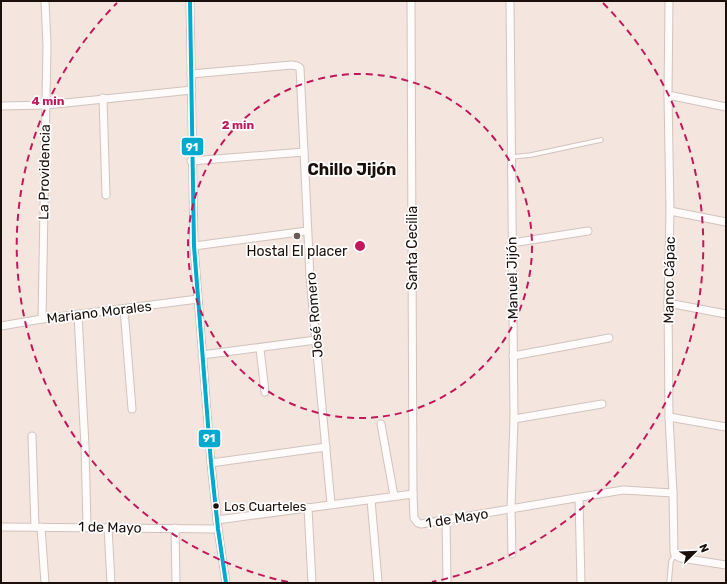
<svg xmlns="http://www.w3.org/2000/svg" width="727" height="584" viewBox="0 0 727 584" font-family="Rubik,sans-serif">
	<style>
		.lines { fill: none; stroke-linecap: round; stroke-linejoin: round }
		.service-casing { stroke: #d0c3be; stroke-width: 5.5 }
		.minor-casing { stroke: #d0c3be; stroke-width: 9 }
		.service { stroke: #fefbfa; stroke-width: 3.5 }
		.minor { stroke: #fefbfa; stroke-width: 7 }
		.bus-1-casing { stroke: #fff; stroke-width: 7 }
		.bus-1 { stroke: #00a9ce; stroke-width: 4 }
		.ring { fill: none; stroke: #c2185b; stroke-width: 2; stroke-dasharray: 7 5 }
		.poi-dot { fill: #675a55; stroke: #fff; stroke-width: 1.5 }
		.bus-dot { fill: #1a0f0a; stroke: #fff; stroke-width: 1.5 }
		.labels { text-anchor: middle; stroke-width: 3.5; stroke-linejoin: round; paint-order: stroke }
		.bus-label { font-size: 13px; fill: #1a0f0a; stroke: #fff; text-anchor: start }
		.street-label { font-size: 14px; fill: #1a0f0a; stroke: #fff }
		.poi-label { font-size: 14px; fill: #1a0f0a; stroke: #fff }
		.quarter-label { font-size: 16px; font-weight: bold; fill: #1a0f0a; stroke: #fff }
		.centre { fill: #c2185b; stroke: #fff; stroke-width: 2 }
		.ring-label { font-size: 12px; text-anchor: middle; font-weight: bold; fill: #c2185b; stroke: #fff; stroke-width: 3.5; stroke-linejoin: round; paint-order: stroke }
		.line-badge { stroke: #fff; stroke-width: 1.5 }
		.badge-label { font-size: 11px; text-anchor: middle; font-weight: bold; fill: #fff }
	</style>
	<rect width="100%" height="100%" fill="#f5e5df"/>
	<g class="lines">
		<g class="service-casing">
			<g id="service">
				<polyline points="512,157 531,155 601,140"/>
				<polyline points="669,583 671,561 675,555"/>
			</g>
		</g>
		<g class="minor-casing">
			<g id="minor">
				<polyline points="190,1 194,246 211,463 218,529 226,583"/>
				<polyline points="411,1 413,494 414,518 418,523 421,524 623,490 673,493"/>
				<polyline points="510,1 514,419 511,509 512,554"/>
				<polyline points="669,1 668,95 670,211 668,303 669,417 673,493 674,552 675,555 681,558 726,565"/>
				<polyline points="191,74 292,65 297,66 300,68 310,277 331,504"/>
				<polyline points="668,95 726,107"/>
				<polyline points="103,98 106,195"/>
				<polyline points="1,106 46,105 192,90"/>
				<polyline points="191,161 304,152"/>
				<polyline points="670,211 726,222"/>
				<polyline points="512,243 588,231"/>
				<polyline points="194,246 307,231"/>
				<polyline points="668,303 726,314"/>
				<polyline points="124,309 132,409"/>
				<polyline points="78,315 85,446 87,527"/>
				<polyline points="42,319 47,45 45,1"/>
				<polyline points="1,326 42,319 198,299"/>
				<polyline points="260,349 265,392"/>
				<polyline points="202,355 316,340"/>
				<polyline points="513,356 609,338"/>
				<polyline points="669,417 726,427"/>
				<polyline points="514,419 602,404"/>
				<polyline points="381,424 394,496"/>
				<polyline points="32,436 35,527"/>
				<polyline points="211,463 326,447"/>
				<polyline points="579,498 581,583"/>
				<polyline points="371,500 378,581"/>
				<polyline points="308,508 312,583"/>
				<polyline points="446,519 447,583"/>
				<polyline points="217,520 413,494"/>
				<polyline points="1,527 218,529"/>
				<polyline points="41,527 45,583"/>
				<polyline points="108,527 111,583"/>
				<polyline points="175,528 176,583"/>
			</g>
		</g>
		<use href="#service" class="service"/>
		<use href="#minor" class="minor"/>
		<g class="bus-1-casing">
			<polyline id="bus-1" points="190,1 194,246 211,463 218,529 226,583"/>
		</g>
		<use href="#bus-1" class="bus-1"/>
	</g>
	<g class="ring">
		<circle cx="360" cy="246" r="172"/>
		<path d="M288 582A344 344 0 0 1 117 3M603 3A344 344 0 0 1 432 582"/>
	</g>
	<circle class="poi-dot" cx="297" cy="236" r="4"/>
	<circle class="bus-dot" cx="216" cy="506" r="3.5"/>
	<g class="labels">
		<g class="bus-label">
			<text x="224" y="511">Los Cuarteles</text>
		</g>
		<g class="street-label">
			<text transform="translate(44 172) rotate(-89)" y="5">La Providencia</text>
			<text transform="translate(412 248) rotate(-90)" y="5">Santa Cecilia</text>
			<text transform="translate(512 278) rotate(-91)" y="5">Manuel Jijón</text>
			<text transform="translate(669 280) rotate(-89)" y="5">Manco Cápac</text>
			<text transform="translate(99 312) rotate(-7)" y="5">Mariano Morales</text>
			<text transform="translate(314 315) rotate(-95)" y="5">José Romero</text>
			<text transform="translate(457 518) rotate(-9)" y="5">1 de Mayo</text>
			<text transform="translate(110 527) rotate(1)" y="5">1 de Mayo</text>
		</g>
		<g class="poi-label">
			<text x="297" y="256">Hostal El placer</text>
		</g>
		<g class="quarter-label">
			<text x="352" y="175">Chillo Jijón</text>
		</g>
	</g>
	<circle cx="360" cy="246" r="6" class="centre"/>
	<g class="ring-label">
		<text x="48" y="105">4 min</text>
		<text x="238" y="129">2 min</text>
	</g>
	<g class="line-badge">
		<rect x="181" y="137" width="23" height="19" rx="4" fill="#00a9ce"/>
		<rect x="198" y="429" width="23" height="19" rx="4" fill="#00a9ce"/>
	</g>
	<g class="badge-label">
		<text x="192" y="151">91</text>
		<text x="209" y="442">91</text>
	</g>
	<rect width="727" height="584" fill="none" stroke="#1a0f0a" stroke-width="4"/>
	<g transform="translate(695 552) rotate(67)" stroke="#ffffff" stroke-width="3" paint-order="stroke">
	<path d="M0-3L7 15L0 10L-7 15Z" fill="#1a0f0a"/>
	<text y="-6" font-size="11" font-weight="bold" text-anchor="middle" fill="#1a0f0a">N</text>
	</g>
</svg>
